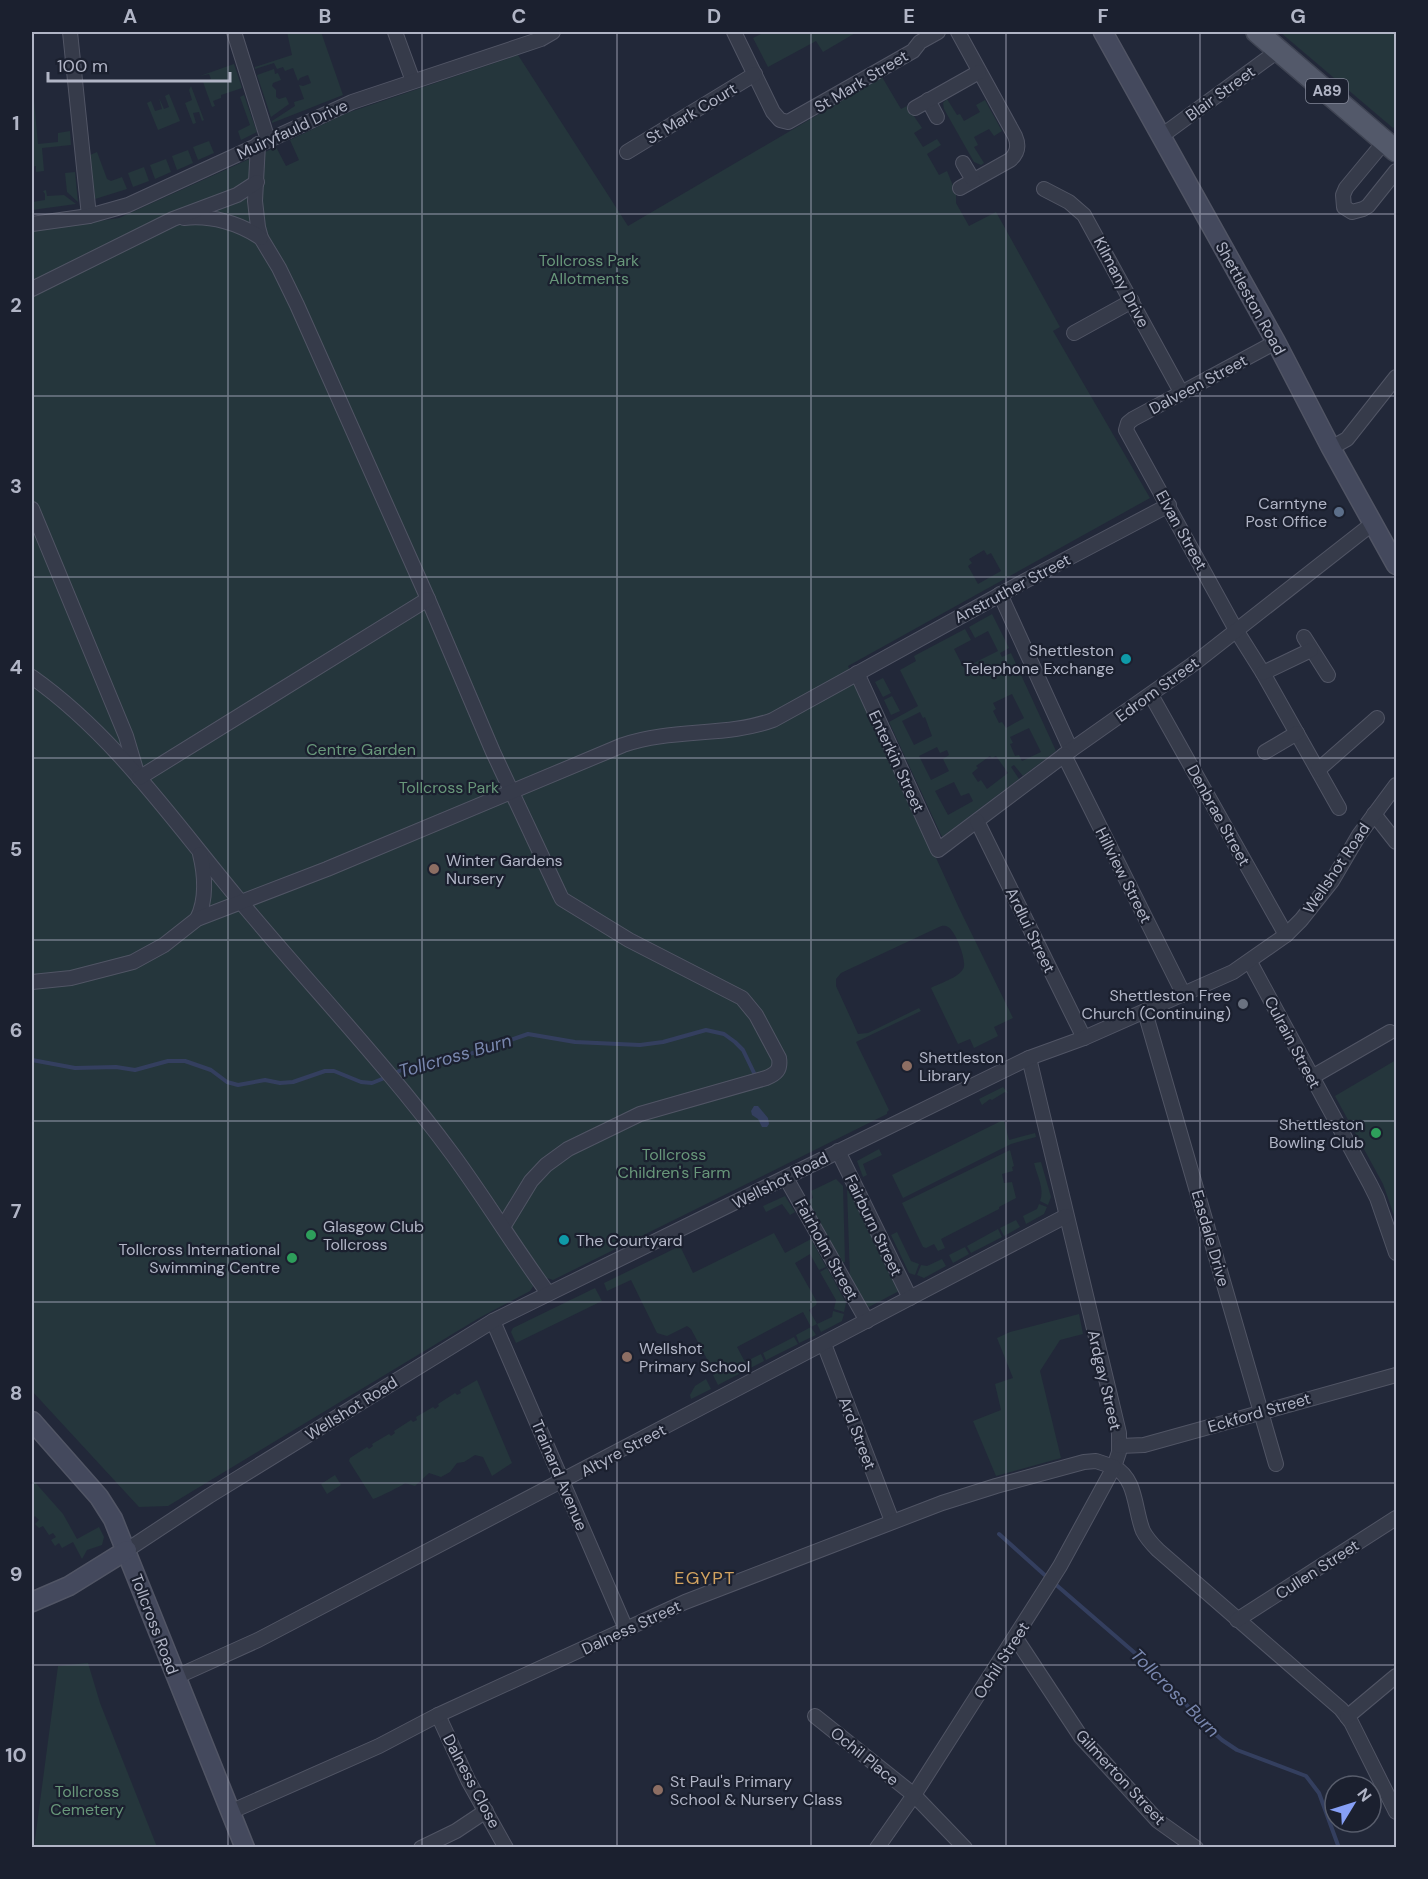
<svg xmlns="http://www.w3.org/2000/svg" width="1428" height="1879" viewBox="0 0 1428 1879" font-family="'DM Sans',sans-serif">
	<style>
		.green { fill: #25363c; fill-rule: evenodd }
		.water { fill: #343f5f }
		.lines { fill: none; stroke-linecap: round; stroke-linejoin: round }
		.stream { stroke: #343f5f; stroke-width: 4 }
		.street-casing { stroke: #515565; stroke-width: 16 }
		.secondary-casing { stroke: #515565; stroke-width: 21 }
		.primary-casing { stroke: #3f4453; stroke-width: 24 }
		.street { stroke: #363b4a; stroke-width: 14 }
		.secondary { stroke: #44495d; stroke-width: 18 }
		.primary { stroke: #53596a; stroke-width: 21 }
		.grid { fill: none; stroke: #b1b5c6; stroke-width: 1.5; stroke-opacity: 0.55 }
		.service-dot { fill: #5c6f8a; stroke: #1b202f; stroke-width: 2 }
		.culture-dot { fill: #0f9aa8; stroke: #1b202f; stroke-width: 2 }
		.education-dot { fill: #8d6e63; stroke: #1b202f; stroke-width: 2 }
		.worship-dot { fill: #6b7280; stroke: #1b202f; stroke-width: 2 }
		.leisure-dot { fill: #2e9e5b; stroke: #1b202f; stroke-width: 2 }
		.labels { text-anchor: middle; stroke-width: 4.5; stroke-linejoin: round; paint-order: stroke }
		.shield { fill: #1b202f; stroke: #848899; stroke-width: 1.5 }
		.shield-label { font-size: 15px; font-weight: bold; fill: #b1b5c6 }
		.street-label { font-size: 16px; fill: #b1b5c6; stroke: #1b202f }
		.park-label { font-size: 16px; fill: #68977a; stroke: #1b202f }
		.poi-label { font-size: 16px; fill: #b1b5c6; stroke: #1b202f; text-anchor: start }
		.water-label { font-size: 18px; font-style: italic; fill: #7987ae; stroke: #1b202f }
		.neighbourhood-label { font-size: 18px; letter-spacing: 1.5px; fill: #d2a360; stroke: #1b202f }
		.neatline { fill: none; stroke: #b1b5c6; stroke-width: 2 }
		.grid-label { font-size: 20px; text-anchor: middle; font-weight: bold; fill: #b1b5c6 }
	</style>
	<rect width="100%" height="100%" fill="#222839"/>
	<g class="green">
		<polygon points="287,32 321,32 343,95 272,123 272,121 295,106 294,102 304,99 299,85 303,86 311,83 308,75 300,78 298,81 293,68 285,71 283,67 277,69 274,63 255,69 255,67 292,55"/>
		<polygon points="765,32 857,32 823,52 816,41 768,67 753,38"/>
		<polygon points="1280,32 1396,32 1396,125 1393,128"/>
		<path d="M518,55L628,226L882,77L901,109L907,106L920,125L922,128L914,133L923,147L937,139L941,145L927,154L939,175L947,171L956,193V203L969,226L996,212L1060,327L1053,331L1150,498L848,666L959,908L1013,1018L994,1027L998,1036L974,1048L970,1039L958,1044L931,988C940,983 958,978 963,969C968,962 955,930 948,927C944,925 942,926 939,927L841,973L836,979V986L858,1034L868,1033L919,1008L921,1011L856,1042L889,1110L887,1112V1114L553,1280L544,1277L534,1285L530,1291L479,1318L168,1506L139,1507L32,1391V231L119,218L276,147L286,166L299,160L290,140L347,113ZM984,550L987,555L991,553L1001,571L978,584L968,566L972,563L969,559Z"/>
		<polygon points="234,64 242,88 221,95 221,98 213,101 215,106 212,107 203,82 211,79 209,74 200,76"/>
		<polygon points="274,69 275,74 278,73 281,80 273,83 272,86 276,90 276,97 279,99 286,97 289,104 271,117 257,75"/>
		<polygon points="32,78 38,144 58,142 58,133 70,131 71,145 42,148 44,171 36,172 36,166 32,167"/>
		<polygon points="191,86 204,120 202,121 199,112 193,113 196,123 193,124 185,103 192,100 189,90"/>
		<polygon points="169,94 180,121 158,130 147,103 151,101 155,111 162,109 159,98 164,109 169,107 165,96"/>
		<polygon points="244,95 257,132 241,140 238,131 250,125 240,97"/>
		<polygon points="947,99 957,115 960,114 964,121 980,112 976,105 985,100 1002,131 994,136 989,129 974,137 978,145 974,147 984,163 981,165 974,162 944,109 943,103"/>
		<polygon points="209,141 214,153 198,160 193,147"/>
		<polygon points="188,150 193,163 177,170 172,156"/>
		<polygon points="97,152 107,179 111,181 122,177 127,189 95,199 90,155"/>
		<polygon points="166,159 171,172 155,179 150,165"/>
		<polygon points="144,167 149,181 133,187 128,173"/>
		<polygon points="75,172 78,202 67,192 65,173"/>
		<polygon points="46,190 47,196 64,195 76,204 32,210 32,202 45,200 45,194 43,191"/>
		<path d="M992,614L1009,648L1000,653L1002,657L1011,653L1056,751L1023,776L1014,765L1011,767L1019,779L942,837L889,722L918,706L900,670L916,661L914,656L965,629L971,640L954,649L964,668L998,651L988,631L975,638L969,627ZM1012,694L1024,718L1006,728L1002,722L999,723L993,711L996,709L993,703ZM920,712L923,718L925,717L932,736L914,745L902,721ZM1029,728L1041,752L1022,761L1019,755L1015,756L1010,744L1013,743L1010,737ZM937,747L940,753L947,750L949,755L943,759L949,771L931,780L919,756ZM990,756L992,758L996,756L1008,773L987,789L981,780L978,782L972,773L978,768L976,766ZM954,782L961,796L969,793L973,801L948,815L935,791Z"/>
		<polygon points="883,678 891,693 883,697 875,682"/>
		<polygon points="892,696 900,711 891,715 884,700"/>
		<polygon points="1396,1060 1396,1221 1383,1184 1335,1096"/>
		<polygon points="1003,1087 1008,1093 1005,1092 992,1100 990,1099 982,1105 979,1099"/>
		<polygon points="1001,1121 1004,1121 1009,1140 1035,1133 1036,1137 1011,1144 903,1198 892,1175"/>
		<polygon points="879,1149 882,1155 863,1164 867,1175 863,1177 857,1161"/>
		<polygon points="1010,1150 1014,1166 1012,1167 1013,1171 1002,1174 1004,1183 1012,1182 1016,1198 999,1207 999,1209 941,1239 945,1248 938,1251 934,1244 926,1248 923,1247 902,1203"/>
		<path d="M1041,1162L1051,1197L1048,1205L1040,1201C1045,1189 1037,1176 1034,1163Z"/>
		<polygon points="836,1179 843,1186 845,1262 842,1263 808,1201 813,1198 811,1191"/>
		<polygon points="849,1186 899,1291 867,1308 850,1279 847,1187"/>
		<polygon points="785,1196 795,1212 790,1215 782,1204 766,1212 763,1206"/>
		<polygon points="1039,1204 1047,1207 1044,1214 1026,1224 1023,1216 1037,1209"/>
		<polygon points="1016,1220 1020,1227 1004,1236 1000,1228"/>
		<polygon points="998,1229 1002,1237 971,1253 967,1246"/>
		<polygon points="897,1232 911,1261 919,1264 915,1275 909,1273 891,1235"/>
		<polygon points="774,1233 785,1253 811,1239 826,1267 819,1270 810,1254 795,1263 817,1302 816,1305 809,1310 817,1324 832,1317 833,1311 844,1314 842,1321 821,1332 817,1324 811,1327 803,1312 801,1313 737,1347 745,1362 761,1354 764,1361 718,1385 713,1375 715,1374 691,1329 687,1326 667,1336 657,1333 631,1280 607,1291 604,1283 680,1246 693,1273"/>
		<polygon points="965,1247 969,1254 953,1263 949,1255"/>
		<polygon points="942,1259 946,1266 924,1278 917,1275 921,1265 927,1266"/>
		<polygon points="827,1268 846,1303 844,1312 834,1309 836,1300 820,1272"/>
		<polygon points="595,1288 602,1301 516,1343 511,1332 513,1328"/>
		<polygon points="1079,1314 1083,1334 1060,1340 1040,1371 1061,1458 996,1476 973,1421 1001,1410 995,1384 1013,1378 997,1338 1010,1332"/>
		<polygon points="811,1327 816,1335 799,1343 796,1335"/>
		<polygon points="794,1337 798,1344 766,1360 763,1353"/>
		<polygon points="706,1379 711,1389 691,1399 690,1395 695,1386"/>
		<path d="M477,1380L512,1463L492,1476L483,1457L475,1455L464,1462L457,1463L450,1472L441,1477L429,1473L415,1486L405,1483C402,1486 377,1498 373,1499L349,1461L350,1458L367,1447L369,1449L373,1446L372,1444L389,1434L391,1436L395,1433L394,1431L411,1420L413,1422L417,1420L416,1417L433,1407L435,1409L439,1406L438,1404L455,1393L457,1395L461,1393L460,1390Z"/>
		<polygon points="335,1475 341,1485 327,1494 321,1484"/>
		<polygon points="32,1479 63,1514 77,1539 99,1527 104,1537 102,1545 87,1550 82,1559 73,1542 62,1548 59,1543 55,1546 51,1540 56,1537 53,1533 49,1535 43,1526 39,1528 35,1524 39,1520 35,1516 32,1519"/>
		<polygon points="88,1663 100,1703 157,1847 34,1847 58,1666"/>
	</g>
	<polygon class="water" points="754,1106 758,1106 768,1118 769,1124 767,1127 762,1127 758,1119 752,1115 751,1111"/>
	<g class="lines">
		<g class="stream">
			<polyline points="32,1060 75,1068 116,1067 135,1070 168,1061 185,1061 211,1070 227,1082 238,1085 265,1080 280,1083 293,1082 325,1071 334,1071 361,1082 372,1083 387,1077"/>
			<polyline points="394,1074 401,1070 473,1053 528,1034 575,1042 640,1045 663,1042 706,1030 724,1034 735,1042 743,1050 756,1077"/>
			<polyline points="999,1534 1048,1578"/>
			<polyline points="1054,1583 1158,1673 1201,1721 1222,1740 1237,1750 1306,1776 1319,1793 1339,1848"/>
		</g>
		<g class="street-casing">
			<g id="street">
				<polyline points="70,32 89,216"/>
				<polyline points="234,32 268,140"/>
				<polyline points="395,32 413,81"/>
				<polyline points="734,32 773,112 780,120 788,122 913,51 920,42 938,32"/>
				<path d="M958,32L1015,136C1019,145 1018,153 1010,160L960,188"/>
				<polyline points="928,100 937,117"/>
				<polyline points="915,108 979,72"/>
				<polyline points="1160,137 1279,50"/>
				<polyline points="1385,141 1346,188 1343,195 1344,207 1352,212 1363,209 1368,206 1396,171"/>
				<path d="M258,144L255,201L258,227L261,238L279,268L297,305L428,599L493,752L560,895L562,899L629,940L742,998L756,1015L779,1058C781,1070 776,1074 766,1078L640,1114L568,1149L546,1165L531,1181L503,1227"/>
				<polyline points="627,152 755,74"/>
				<polyline points="963,163 973,180"/>
				<polyline points="1044,189 1069,202 1084,215 1181,392"/>
				<path d="M184,218C211,215 239,223 261,238"/>
				<polyline points="32,224 89,216 128,205 352,102 541,39 553,32"/>
				<polyline points="32,289 173,219 237,195 257,182"/>
				<polyline points="1074,333 1132,301"/>
				<polyline points="1276,342 1133,419 1128,423 1126,430 1236,630 1263,673 1339,808"/>
				<polyline points="1331,448 1347,439 1396,377"/>
				<polyline points="32,509 126,736 137,773"/>
				<polyline points="1000,594 1071,750"/>
				<polyline points="1304,637 1328,675"/>
				<polyline points="857,673 938,850 1071,750 1196,662 1372,524"/>
				<polyline points="1263,673 1311,650"/>
				<path d="M32,677C113,734 172,819 235,895C307,982 386,1064 453,1155C486,1200 515,1248 548,1293"/>
				<polyline points="1151,695 1286,935"/>
				<polyline points="1265,752 1297,733"/>
				<polyline points="1064,755 1184,995"/>
				<polyline points="1318,770 1377,718"/>
				<polyline points="139,778 428,599"/>
				<polyline points="1374,814 1396,842"/>
				<polyline points="977,821 1084,1038"/>
				<path d="M197,919C207,900 205,874 200,854"/>
				<polyline points="1250,962 1370,1184 1377,1198 1396,1253"/>
				<path d="M32,982L71,978L133,962L164,945L197,919L327,869L623,745C672,728 727,737 773,720L1023,582L1169,505"/>
				<polyline points="1145,1012 1276,1464"/>
				<path d="M1029,1058L1119,1433V1452L1114,1467C1137,1479 1134,1509 1143,1531C1147,1539 1152,1544 1158,1550L1341,1709L1351,1722L1396,1812"/>
				<polyline points="1312,1077 1390,1032"/>
				<polyline points="838,1151 910,1298"/>
				<polyline points="786,1178 867,1321"/>
				<polyline points="493,1321 626,1629"/>
				<polyline points="824,1344 892,1521"/>
				<polyline points="1120,1446 1144,1445 1396,1375"/>
				<polyline points="127,1550 209,1496 493,1321 1029,1058 1084,1038 1233,972 1286,935 1301,920 1332,881 1359,835 1396,785"/>
				<polyline points="1237,1620 1396,1518"/>
				<polyline points="1015,1637 1081,1737 1158,1821 1196,1848"/>
				<polyline points="176,1677 258,1640 1066,1216"/>
				<polyline points="438,1715 468,1780 506,1848"/>
				<polyline points="815,1716 914,1795 965,1848"/>
				<polyline points="1347,1717 1396,1676"/>
				<polyline points="230,1812 379,1746 438,1715 685,1602 942,1503 996,1486 1084,1462 1096,1461 1114,1467 1060,1566 914,1795 877,1848"/>
				<polyline points="421,1848 456,1831 486,1811"/>
			</g>
		</g>
		<g class="secondary-casing">
			<g id="secondary">
				<polyline points="1103,32 1276,342 1331,448 1396,565"/>
				<polyline points="32,1421 99,1497 113,1519 245,1848"/>
				<polyline points="32,1602 69,1586 127,1550"/>
			</g>
		</g>
		<g class="primary-casing">
			<polyline id="primary" points="1257,32 1396,151"/>
		</g>
		<use href="#street" class="street"/>
		<use href="#secondary" class="secondary"/>
		<use href="#primary" class="primary"/>
	</g>
	<path class="grid" d="M228,32V1848M422,32V1848M617,32V1848M811,32V1848M1006,32V1848M1200,32V1848M32,214H1396M32,396H1396M32,577H1396M32,758H1396M32,940H1396M32,1121H1396M32,1302H1396M32,1483H1396M32,1665H1396"/>
	<circle class="service-dot" cx="1339" cy="512" r="6"/>
	<g class="culture-dot">
		<circle cx="1126" cy="659" r="6"/>
		<circle cx="564" cy="1240" r="6"/>
	</g>
	<g class="education-dot">
		<circle cx="434" cy="869" r="6"/>
		<circle cx="907" cy="1066" r="6"/>
		<circle cx="627" cy="1357" r="6"/>
		<circle cx="658" cy="1790" r="6"/>
	</g>
	<circle class="worship-dot" cx="1243" cy="1004" r="6"/>
	<g class="leisure-dot">
		<circle cx="1376" cy="1133" r="6"/>
		<circle cx="311" cy="1235" r="6"/>
		<circle cx="292" cy="1258" r="6"/>
	</g>
	<g class="labels">
		<rect class="shield" x="1306" y="79" width="42" height="24" rx="4.5"/>
		<g class="shield-label">
			<text x="1327" y="96">A89</text>
		</g>
		<g class="street-label">
			<text transform="translate(861 81) rotate(-31)" y="6">St Mark Street</text>
			<text transform="translate(1220 93) rotate(-36)" y="6">Blair Street</text>
			<text transform="translate(691 113) rotate(-31)" y="6">St Mark Court</text>
			<text transform="translate(292 129) rotate(-25)" y="6">Muiryfauld Drive</text>
			<text transform="translate(1122 282) rotate(62)" y="6">Kilmany Drive</text>
			<text transform="translate(1251 298) rotate(61)" y="6">Shettleston Road</text>
			<text transform="translate(1198 384) rotate(-28)" y="6">Dalveen Street</text>
			<text transform="translate(1182 530) rotate(61)" y="6">Elvan Street</text>
			<text transform="translate(1012 588) rotate(-28)" y="6">Anstruther Street</text>
			<text transform="translate(1157 689) rotate(-36)" y="6">Edrom Street</text>
			<text transform="translate(897 761) rotate(65)" y="6">Enterkin Street</text>
			<text transform="translate(1219 815) rotate(61)" y="6">Denbrae Street</text>
			<text transform="translate(1336 868) rotate(-56)" y="6">Wellshot Road</text>
			<text transform="translate(1124 875) rotate(63)" y="6">Hillview Street</text>
			<text transform="translate(1031 930) rotate(64)" y="6">Ardlui Street</text>
			<text transform="translate(1293 1042) rotate(62)" y="6">Culrain Street</text>
			<text transform="translate(780 1180) rotate(-27)" y="6">Wellshot Road</text>
			<text transform="translate(874 1225) rotate(64)" y="6">Fairburn Street</text>
			<text transform="translate(1211 1238) rotate(74)" y="6">Easdale Drive</text>
			<text transform="translate(827 1249) rotate(61)" y="6">Fairholm Street</text>
			<text transform="translate(1105 1380) rotate(77)" y="6">Ardgay Street</text>
			<text transform="translate(351 1408) rotate(-32)" y="6">Wellshot Road</text>
			<text transform="translate(1259 1412) rotate(-16)" y="6">Eckford Street</text>
			<text transform="translate(858 1433) rotate(69)" y="6">Ard Street</text>
			<text transform="translate(623 1450) rotate(-28)" y="6">Altyre Street</text>
			<text transform="translate(560 1475) rotate(67)" y="6">Trainard Avenue</text>
			<text transform="translate(1317 1569) rotate(-33)" y="6">Cullen Street</text>
			<text transform="translate(155 1624) rotate(69)" y="6">Tollcross Road</text>
			<text transform="translate(631 1627) rotate(-25)" y="6">Dalness Street</text>
			<text transform="translate(1001 1660) rotate(-57)" y="6">Ochil Street</text>
			<text transform="translate(865 1756) rotate(39)" y="6">Ochil Place</text>
			<text transform="translate(1121 1777) rotate(47)" y="6">Gilmerton Street</text>
			<text transform="translate(472 1781) rotate(62)" y="6">Dalness Close</text>
		</g>
		<g class="park-label">
			<text x="589" y="266">Tollcross Park<tspan x="589" dy="18">Allotments</tspan></text>
			<text x="361" y="755">Centre Garden</text>
			<text x="449" y="793">Tollcross Park</text>
			<text x="674" y="1160">Tollcross<tspan x="674" dy="18">Children's Farm</tspan></text>
			<text x="87" y="1797">Tollcross<tspan x="87" dy="18">Cemetery</tspan></text>
		</g>
		<g class="poi-label">
			<text x="1327" y="509" text-anchor="end">Carntyne<tspan x="1327" dy="18">Post Office</tspan></text>
			<text x="1114" y="656" text-anchor="end">Shettleston<tspan x="1114" dy="18">Telephone Exchange</tspan></text>
			<text x="446" y="866">Winter Gardens<tspan x="446" dy="18">Nursery</tspan></text>
			<text x="1231" y="1001" text-anchor="end">Shettleston Free<tspan x="1231" dy="18">Church (Continuing)</tspan></text>
			<text x="919" y="1063">Shettleston<tspan x="919" dy="18">Library</tspan></text>
			<text x="1364" y="1130" text-anchor="end">Shettleston<tspan x="1364" dy="18">Bowling Club</tspan></text>
			<text x="323" y="1232">Glasgow Club<tspan x="323" dy="18">Tollcross</tspan></text>
			<text x="576" y="1246">The Courtyard</text>
			<text x="280" y="1255" text-anchor="end">Tollcross International<tspan x="280" dy="18">Swimming Centre</tspan></text>
			<text x="639" y="1354">Wellshot<tspan x="639" dy="18">Primary School</tspan></text>
			<text x="670" y="1787">St Paul's Primary<tspan x="670" dy="18">School &amp; Nursery Class</tspan></text>
		</g>
		<g class="water-label">
			<text transform="translate(455 1056) rotate(-16)" y="6">Tollcross Burn</text>
			<text transform="translate(1175 1693) rotate(45)" y="6">Tollcross Burn</text>
		</g>
		<g class="neighbourhood-label">
			<text x="705" y="1584">EGYPT</text>
		</g>
	</g>
	<rect width="1428" height="1879" fill="none" stroke="#1b202f" stroke-width="66"/>
	<g transform="translate(1353 1804) rotate(52)"><circle r="28" fill="#1b202f" stroke="#575c6b" stroke-width="1.5"/>
	<path d="M0-4.5L10 22L0 15L-10 22Z" fill="#869ff6"/>
	<text y="-9" font-size="16" font-weight="bold" text-anchor="middle" fill="#b1b5c6">N</text>
	</g>
	<path d="M48 72v9h182v-9" fill="none" stroke="#b1b5c6" stroke-width="3"/>
	<text x="57" y="72" font-size="18" fill="#b1b5c6" stroke="#1b202f" stroke-width="4.5" paint-order="stroke">100 m</text>
	<rect x="33" y="33" width="1362" height="1813" class="neatline"/>
	<g class="grid-label">
		<text x="130" y="23">A</text>
		<text x="325" y="23">B</text>
		<text x="519" y="23">C</text>
		<text x="714" y="23">D</text>
		<text x="909" y="23">E</text>
		<text x="1103" y="23">F</text>
		<text x="1298" y="23">G</text>
		<text x="16" y="130">1</text>
		<text x="16" y="312">2</text>
		<text x="16" y="493">3</text>
		<text x="16" y="674">4</text>
		<text x="16" y="856">5</text>
		<text x="16" y="1037">6</text>
		<text x="16" y="1218">7</text>
		<text x="16" y="1400">8</text>
		<text x="16" y="1581">9</text>
		<text x="16" y="1762">10</text>
	</g>
</svg>
